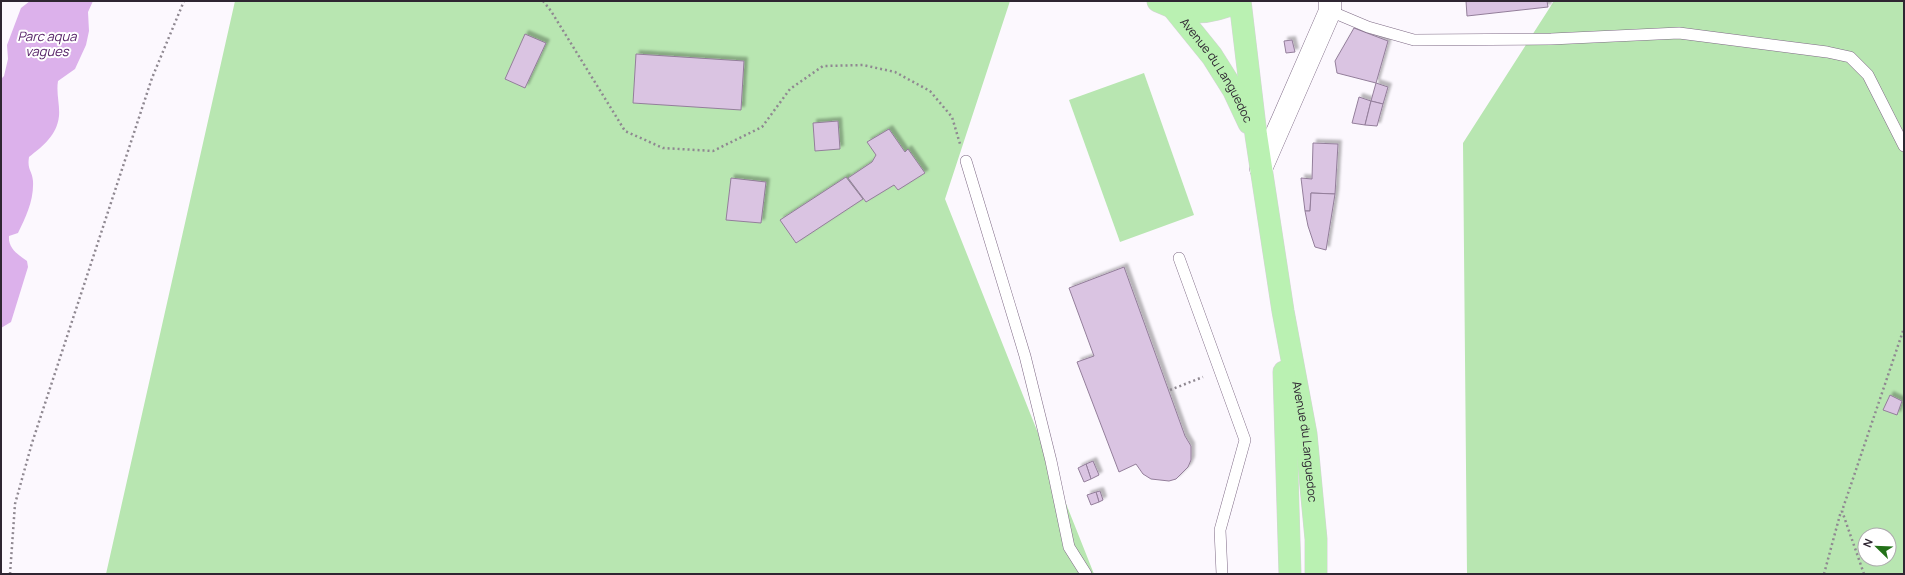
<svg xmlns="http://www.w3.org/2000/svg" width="1905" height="575" viewBox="0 0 1905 575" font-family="Manrope,sans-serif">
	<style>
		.green { fill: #b8e6b1; fill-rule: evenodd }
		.water { fill: #dcb1eb }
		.building { fill: #dac4e2; stroke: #937e9a; filter: url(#shadow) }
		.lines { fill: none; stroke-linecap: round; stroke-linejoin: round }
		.service-casing { stroke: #7e6a85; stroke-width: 12 }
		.minor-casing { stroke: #7e6a85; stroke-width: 23 }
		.primary-casing { stroke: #d5d4d6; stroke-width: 23 }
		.path { stroke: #8f8891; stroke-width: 2.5; stroke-dasharray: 2 3; stroke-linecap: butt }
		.service { stroke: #fff; stroke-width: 11 }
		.minor { stroke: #fff; stroke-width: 22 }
		.primary { stroke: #baf1b2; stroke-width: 22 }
		.labels { text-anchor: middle; stroke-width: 4; stroke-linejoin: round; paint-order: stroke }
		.street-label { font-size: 12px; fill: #2f2632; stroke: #fff }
		.water-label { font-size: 13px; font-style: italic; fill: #572368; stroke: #fff }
	</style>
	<defs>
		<filter id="shadow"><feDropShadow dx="3.5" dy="-3.5" stdDeviation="1" flood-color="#0004"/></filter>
	</defs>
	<rect width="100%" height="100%" fill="#fcf8fe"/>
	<g class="green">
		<polygon points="235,1 1010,1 945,199 1094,574 106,574"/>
		<path d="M1554,1H1904V574H1467L1463,143ZM1865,535H1889V559H1865Z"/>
		<polygon points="1144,73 1194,215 1120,242 1069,100"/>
	</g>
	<path class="water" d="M30,1H93L88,12L89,31L86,45L75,69L58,81C56,93 60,105 59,116C57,135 43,146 29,157C27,170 32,170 33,181C34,200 26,217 18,233L9,236C8,248 17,254 27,261L28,267L11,322L1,328V79L4,76L8,59L7,45L21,8Z"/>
	<g class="building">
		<polygon points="1466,1 1547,1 1548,7 1467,16"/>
		<polygon points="1354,28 1388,41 1376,83 1337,73 1335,61"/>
		<polygon points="525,34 546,43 525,88 505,79"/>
		<polygon points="1292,40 1295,52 1286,53 1284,41"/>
		<polygon points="636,54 744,61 741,110 633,103"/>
		<polygon points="1376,83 1388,87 1383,104 1371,101"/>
		<polygon points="1359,97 1371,101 1365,125 1352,123"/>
		<polygon points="1371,101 1383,104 1377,126 1365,125"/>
		<polygon points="838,121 840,149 815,151 813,123"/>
		<polygon points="889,129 905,152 908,149 925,173 898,190 894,185 866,202 848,178 872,162 876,155 867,142"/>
		<polygon points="1313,143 1338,144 1335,194 1311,193 1310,211 1305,211 1301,178 1312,179"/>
		<polygon points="846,177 863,199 796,243 780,220"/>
		<polygon points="731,178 766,182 761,223 726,220"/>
		<polygon points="1311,193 1335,194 1326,250 1315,247 1308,226 1305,211 1310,211"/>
		<polygon points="1124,267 1185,436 1191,446 1191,460 1188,467 1176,479 1169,481 1151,479 1143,474 1136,464 1119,472 1077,362 1094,356 1069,288"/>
		<polygon points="1890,395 1902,401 1897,415 1883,410"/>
		<polygon points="1093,461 1099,475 1091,479 1086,464"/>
		<polygon points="1086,464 1091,479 1084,482 1078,468"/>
		<polygon points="1100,491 1103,500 1099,502 1096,492"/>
		<polygon points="1096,492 1099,502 1091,505 1087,495"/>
	</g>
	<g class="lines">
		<g class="service-casing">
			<g id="service">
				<polyline points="1330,11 1368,27 1414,40 1551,39 1679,33 1827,52 1850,57 1868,75 1904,146"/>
				<polyline points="966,161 1025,356 1051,461 1069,547 1086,574"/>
				<polyline points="1179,258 1245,440 1220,530 1222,574"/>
			</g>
		</g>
		<g class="minor-casing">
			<polyline id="minor" points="1261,169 1330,11 1330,1"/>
		</g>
		<g class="primary-casing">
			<g id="primary">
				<path id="s1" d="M1158,1C1190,16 1208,15 1240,1L1256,135L1283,311L1306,434L1316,539V574"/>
				<path id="s2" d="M1174,9L1212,56L1234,91L1249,123"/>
				<polyline points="1284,372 1290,574"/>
			</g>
		</g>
		<g class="path">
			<polyline points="543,1 551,11 625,131 663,148 713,151 762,127 790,89 823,66 863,65 895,72 930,91 952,117 960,144"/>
			<polyline points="1170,390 1203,377"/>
			<polyline points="10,574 15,504 32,443 152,78 184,1"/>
			<polyline points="1824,574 1841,511"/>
			<polyline points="1864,574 1842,511 1904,328"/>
		</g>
		<use href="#service" class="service"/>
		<use href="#minor" class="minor"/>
		<use href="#primary" class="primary"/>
	</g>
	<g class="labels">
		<g class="street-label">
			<text dy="4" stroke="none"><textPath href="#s2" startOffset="75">Avenue du Languedoc</textPath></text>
			<text dy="4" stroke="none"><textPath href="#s1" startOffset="531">Avenue du Languedoc</textPath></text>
		</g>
		<g class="water-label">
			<text x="47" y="41">Parc aqua<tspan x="47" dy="15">vagues</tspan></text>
		</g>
	</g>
	<rect width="1905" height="575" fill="none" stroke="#2f2632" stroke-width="4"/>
	<g transform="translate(1877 547) rotate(293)"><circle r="19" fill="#ffffff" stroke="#aca8ad"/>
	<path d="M0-3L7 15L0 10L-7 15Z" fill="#237118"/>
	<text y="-6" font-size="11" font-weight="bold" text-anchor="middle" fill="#2f2632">N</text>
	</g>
</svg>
